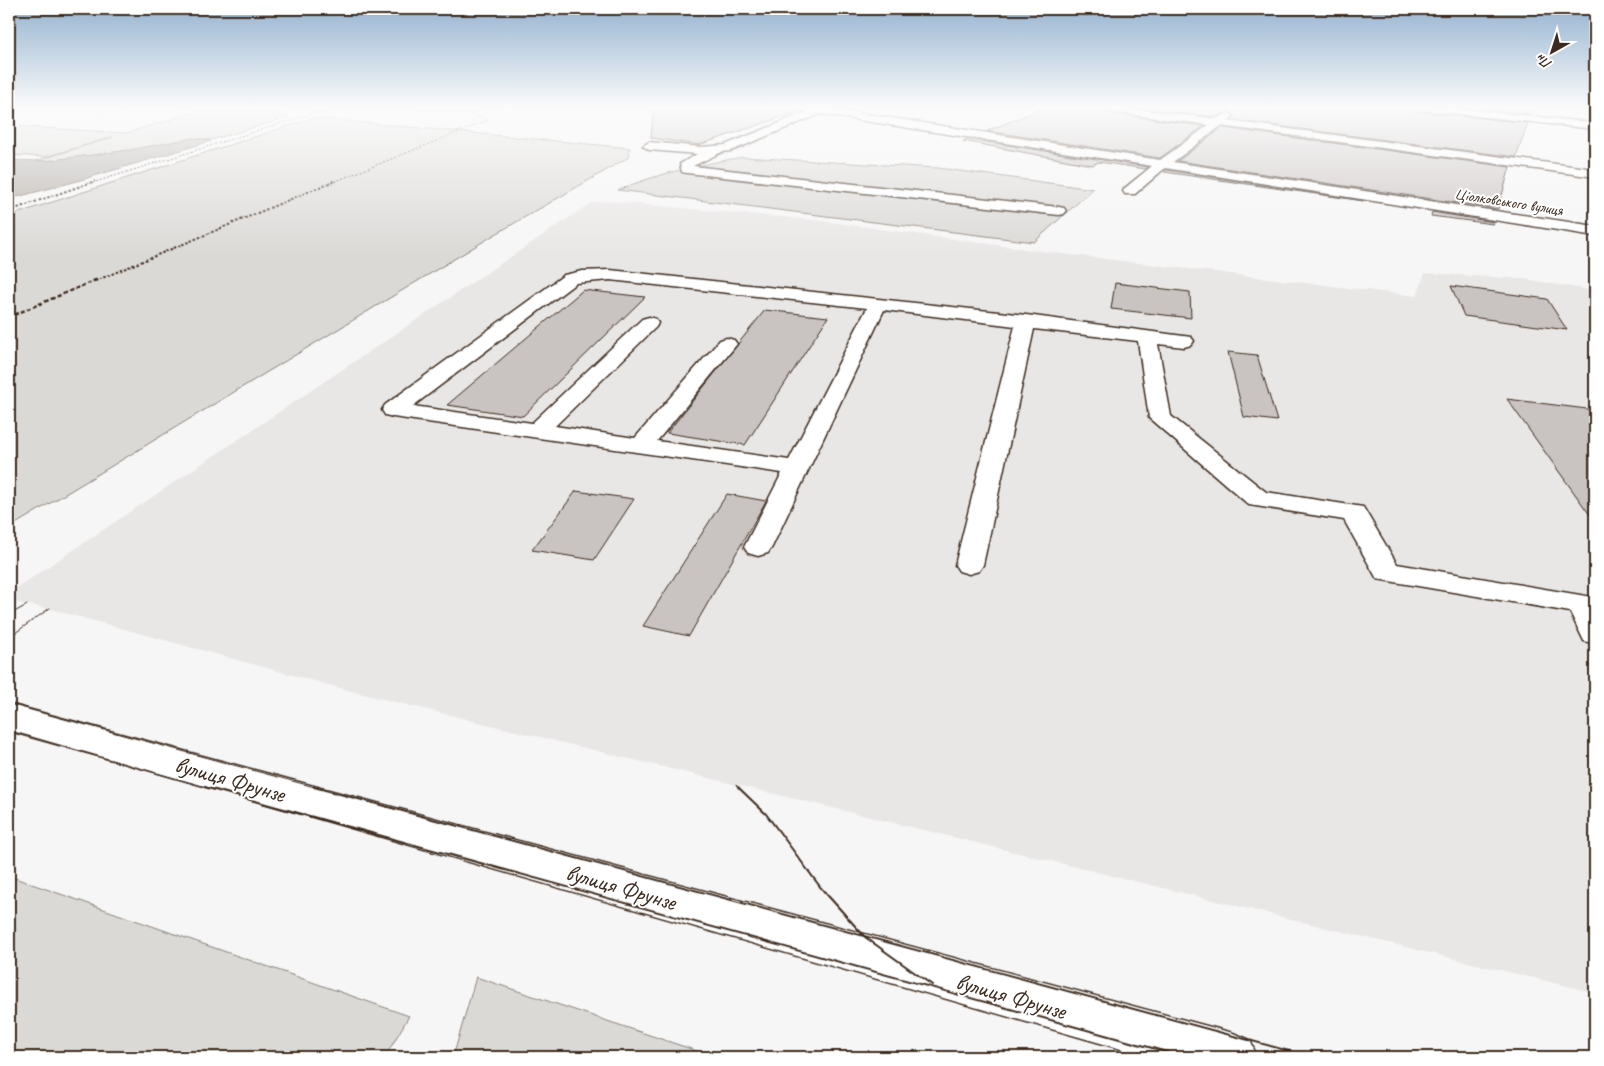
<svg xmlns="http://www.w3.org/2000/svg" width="1604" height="1066" viewBox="0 0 1604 1066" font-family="Caveat,sans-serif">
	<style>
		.built { fill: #e9e7e6 }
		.green { fill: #dbd9d6; stroke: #8b827a }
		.water { fill: #b4aeaa; stroke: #847972 }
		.building { fill: #c9c3c1; stroke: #3b2a1e }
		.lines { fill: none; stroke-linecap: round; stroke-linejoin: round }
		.minor-casing { stroke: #3b2a1e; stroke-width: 3 }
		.major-casing { stroke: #3b2a1e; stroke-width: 3 }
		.path-far2 { stroke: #3b2a1e; stroke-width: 1; stroke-dasharray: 2 2; stroke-linecap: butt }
		.path-far1 { stroke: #3b2a1e; stroke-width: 2; stroke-dasharray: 2.5 2; stroke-linecap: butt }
		.path { stroke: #3b2a1e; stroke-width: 2.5; stroke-dasharray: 4 2.5; stroke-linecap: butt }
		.minor { fill: #fff; fill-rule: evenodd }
		.major { fill: #fff; fill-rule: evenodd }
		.tram-far1 { stroke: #3b2a1e; stroke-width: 1 }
		.tram { stroke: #3b2a1e; stroke-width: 2 }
		.labels { text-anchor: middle; stroke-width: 4; stroke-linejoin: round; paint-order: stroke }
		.far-street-label { font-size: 16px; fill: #3b2a1e; stroke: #fff }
		.near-street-label { font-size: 24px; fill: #3b2a1e; stroke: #fff }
	</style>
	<rect width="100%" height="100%" fill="#f7f6f6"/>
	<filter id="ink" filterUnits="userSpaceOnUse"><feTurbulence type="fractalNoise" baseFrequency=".02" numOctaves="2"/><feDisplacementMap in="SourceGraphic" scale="10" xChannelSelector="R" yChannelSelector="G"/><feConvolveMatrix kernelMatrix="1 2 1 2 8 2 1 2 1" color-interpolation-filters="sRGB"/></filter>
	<g filter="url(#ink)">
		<g class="built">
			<polygon points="9,107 250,107 195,107 154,115 9,112"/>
			<polygon points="606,201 823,221 1055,253 1417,296 1425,273 1525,279 1595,291 1595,993 358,693 50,609 9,601 9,593 591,203"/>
		</g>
		<g class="green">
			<polygon points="243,109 267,110 289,117 211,140 193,138 130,150 46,161 36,161 113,137 45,157 9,155 9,126 127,133 201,110"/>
			<polygon points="313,118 630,148 629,157 494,235 9,528 9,216"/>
			<path d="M743,157L938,168L1093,189L1034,242L618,190C656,174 702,164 743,157Z"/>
			<polygon points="9,876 409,1016 385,1057 9,1057"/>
			<polygon points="476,977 715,1057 453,1057"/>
		</g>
		<polygon class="water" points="193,138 211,141 74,182 9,199 9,160 46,161 130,150"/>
		<g class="building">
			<polygon points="654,107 789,107 792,111 797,112 699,145 651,138"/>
			<polygon points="1045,107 1093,107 1100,112 1204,126 1160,158 987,131"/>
			<polygon points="1132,107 1372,107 1528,123 1516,157 1232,120 1235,116 1229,111 1216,117"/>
			<polygon points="1486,107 1503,107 1533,110 1531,114 1486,109"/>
			<polygon points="1222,128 1510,167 1498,209 1178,161"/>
			<polygon points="968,139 1148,167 1146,169 1099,162 1092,165 963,141"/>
			<polygon points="1166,170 1364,201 1164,172"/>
			<polygon points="1432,212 1494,222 1493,224 1431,216"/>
			<polygon points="1115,283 1190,292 1191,318 1111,309"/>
			<polygon points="1451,286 1547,299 1567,330 1464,316"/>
			<polygon points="583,290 645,297 523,416 447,405"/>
			<polygon points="765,310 828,317 745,445 667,433"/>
			<polygon points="1228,352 1257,355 1277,421 1244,417"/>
			<polygon points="1507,399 1595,410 1595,522"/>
			<polygon points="576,491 634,499 594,560 532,550"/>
			<polygon points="727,494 766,501 689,636 643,626"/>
		</g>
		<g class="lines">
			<g class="minor-casing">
				<g id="minor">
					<polygon points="791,107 821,107 1160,160 1209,125 1100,110 1095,107 1120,107 1216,119 1228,113 1233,116 1228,121 1595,169 1595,177 1221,126 1173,162 1595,226 1595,236 1165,168 1135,194 1125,194 1123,191 1125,188 1152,166 820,114 731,151 722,152 693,166 1059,207 1064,208 1066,211 1064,214 1059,215 687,173 682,172 680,164 697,154 649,150 643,146 649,142 701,147 725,145 807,112 792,109"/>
					<path d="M610,270L1026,315L1191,337L1194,341L1191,345L1184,347L1158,344L1171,416L1266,492L1363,507L1397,564L1592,597L1595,602V644L1584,641L1570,612L1377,579L1344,520L1249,505L1149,418L1138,341L1034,329L983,565L979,571L969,574L959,571L955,565L1015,326L884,310L772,547L768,553L758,556L748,553L744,547L782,473L393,417L385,415L382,410L385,405L564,275L582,271ZM610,280L867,308L789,460L657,441L737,344L734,340L727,338L720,340L635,438L555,426L656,327L658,323L656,319L649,317L642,319L532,423L413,406L576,283Z"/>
					<polygon points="9,704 1233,1033 1250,1040 1257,1057 1149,1057 9,730"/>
				</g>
			</g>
			<g class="major-casing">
				<polygon id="major" points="1418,107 1448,107 1595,123 1595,129 1423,110"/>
			</g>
			<g class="path-far2">
				<polyline points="1391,107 1403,108"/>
				<polyline points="92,183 314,113 367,108 410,108 467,114"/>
				<polyline points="331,183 489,120 467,114 493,107"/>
			</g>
			<g class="path-far1">
				<polyline points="9,211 95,181"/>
				<polyline points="95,281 334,181"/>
			</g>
			<polyline class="path" points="9,317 98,279"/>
			<use href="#minor" class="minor"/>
			<use href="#major" class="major"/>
			<g class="tram-far1">
				<polyline points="9,615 27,605"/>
				<polyline points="9,642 15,633 50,608"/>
				<polyline points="9,704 318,788"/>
				<polyline points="9,732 209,788"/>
				<polyline points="736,785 739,788"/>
			</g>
			<g class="tram">
				<polyline points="204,787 1185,1057"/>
				<polyline points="314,787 1311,1057"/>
				<polyline points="738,787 766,814 821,888 865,937 932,985"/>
			</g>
		</g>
	</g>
	<linearGradient id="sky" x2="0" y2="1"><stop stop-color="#93b2cf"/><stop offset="0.42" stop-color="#fbfbfb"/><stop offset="1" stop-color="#fbfbfb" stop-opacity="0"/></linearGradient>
	<rect width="1604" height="256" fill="url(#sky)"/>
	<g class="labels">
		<g class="far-street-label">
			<text transform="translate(1509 201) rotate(9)" y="6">Ціолковського вулиця</text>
		</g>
		<g class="near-street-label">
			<text transform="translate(230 779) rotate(16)" y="8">вулиця Фрунзе</text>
			<text transform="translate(621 887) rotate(16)" y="8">вулиця Фрунзе</text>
			<text transform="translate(1011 996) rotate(16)" y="8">вулиця Фрунзе</text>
		</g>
	</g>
	<rect width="1604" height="1066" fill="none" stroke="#fff" stroke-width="30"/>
	<rect x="15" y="15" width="1574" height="1036" fill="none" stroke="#3b2a1e" stroke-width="2" filter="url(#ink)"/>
	<g transform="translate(1552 52) rotate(219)" stroke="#ffffff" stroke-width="4" paint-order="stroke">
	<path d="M0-4L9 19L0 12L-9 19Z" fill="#3b2a1e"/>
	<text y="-8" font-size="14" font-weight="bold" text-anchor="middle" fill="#3b2a1e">Пн</text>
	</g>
</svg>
